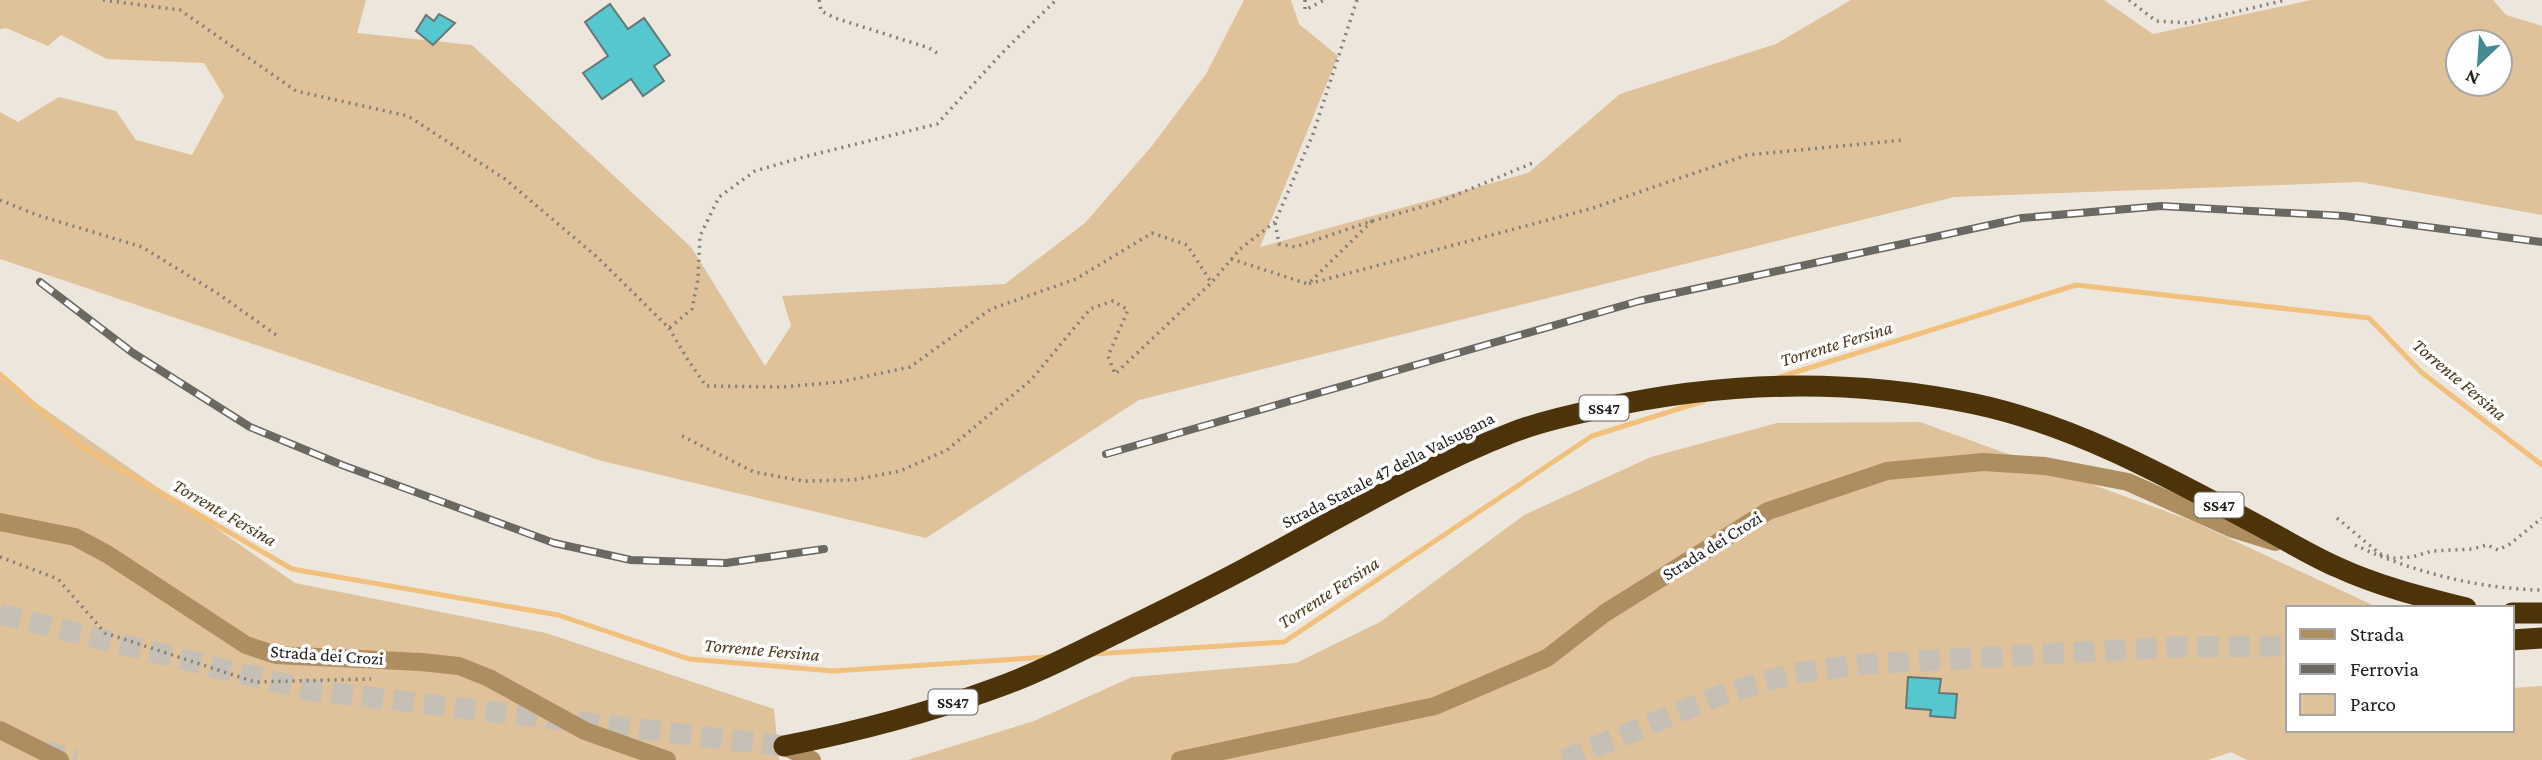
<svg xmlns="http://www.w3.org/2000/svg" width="2542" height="760" viewBox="0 0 2542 760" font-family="'Crimson Pro',serif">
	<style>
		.green { fill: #dfc19a; fill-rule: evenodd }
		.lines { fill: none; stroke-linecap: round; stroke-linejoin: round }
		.stream { stroke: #f1c07c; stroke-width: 5 }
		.building { fill: #55c7ce; stroke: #697676; stroke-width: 2 }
		.highway-tunnel { stroke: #c5bfb6; stroke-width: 21; stroke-dasharray: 21 10; stroke-linecap: butt }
		.path { stroke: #847f78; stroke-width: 3.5; stroke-dasharray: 2 5; stroke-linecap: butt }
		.minor { stroke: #ae8d60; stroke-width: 18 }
		.highway { stroke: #4d330a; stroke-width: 21 }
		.rail-casing { stroke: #6b6761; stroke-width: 8 }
		.rail { stroke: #fff; stroke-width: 5; stroke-dasharray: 16; stroke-linecap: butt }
		.labels { text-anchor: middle; stroke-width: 7; stroke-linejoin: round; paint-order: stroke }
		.shield { fill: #fff; stroke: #666461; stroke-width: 2 }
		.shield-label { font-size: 16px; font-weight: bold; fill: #24211d }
		.street-label { font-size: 18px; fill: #24211d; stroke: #fff }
		.water-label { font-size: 19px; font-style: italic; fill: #4c371a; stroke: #fff }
	</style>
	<rect width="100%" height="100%" fill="#ede6dc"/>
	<g class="green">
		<path d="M0,0H366L357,33L472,45L691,247L765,366L791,326L782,296L1005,284L1085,223L1151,147L1206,74L1244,0H1291L1299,24L1338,56L1260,247L1528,173L1620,94L1776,44L1851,0H2104L2153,34L2311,0H2493L2506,15L2542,26V215L2360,182L1954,197L1139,400L926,538L602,461L0,259V112L18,122L59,97L116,111L136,140L192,155L224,96L204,63L107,59L61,35L48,46L6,28L0,29ZM2458,42H2500V84H2458Z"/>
		<polygon points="0,378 295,583 546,633 774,709 779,760 0,760"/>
		<polygon points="1920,422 2190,520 2379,608 2288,608 2288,730 2512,730 2512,688 2542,686 2542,760 2247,760 2231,752 2208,760 908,760 1034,721 1132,677 1296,663 1380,622 1524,515 1651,457 1777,423"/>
	</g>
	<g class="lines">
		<g class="stream">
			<polyline points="0,374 81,446 292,569 558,615 689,659 833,671 1048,657"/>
			<polyline points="1780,377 2076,285 2369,318 2421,372 2542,465"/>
			<polyline points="1093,654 1284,642 1592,436 1704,401"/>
		</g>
	</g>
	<g class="building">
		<polygon points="610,4 628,29 644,18 670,55 654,66 664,81 643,96 631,79 602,99 583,73 608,56 585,22"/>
		<polygon points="439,14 455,23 433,45 416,31 426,15 434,21"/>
		<polygon points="1908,677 1941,679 1939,693 1957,694 1955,718 1930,716 1931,710 1906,708"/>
	</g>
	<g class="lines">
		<g class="highway-tunnel">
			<polyline points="0,614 309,690 784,746"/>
			<polyline points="43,751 76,760"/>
			<polyline points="1564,760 1723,694 1795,673 1865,664 2171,647 2288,646"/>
		</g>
		<g class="path">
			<polyline points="103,0 180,10 296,91 408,116 505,179 597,257 669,328 692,309 698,279 700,236 719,197 755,171 800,158 937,124 1002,53 1056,0"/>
			<polyline points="819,0 821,11 835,18 929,48 937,53"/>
			<polyline points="1305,0 1305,10 1324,0"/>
			<polyline points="1357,0 1313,134 1275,222 1279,244 1295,247 1372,221 1439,202 1535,162"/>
			<polyline points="2129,0 2156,21 2188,23 2286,0"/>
			<polyline points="0,200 37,215 142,247 220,295 279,337"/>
			<polyline points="1372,221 1308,284 1593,208 1747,155 1904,140"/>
			<polyline points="1231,259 1308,284"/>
			<polyline points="669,328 688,360 706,386 782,387 840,382 910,367 991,309 1076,279 1152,233 1187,245 1211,282"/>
			<polyline points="682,436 754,472 803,481 853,480 900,471 947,450 1031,380 1090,309 1113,301 1128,310 1108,356 1115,374 1211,283 1240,249 1275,222"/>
			<polyline points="2337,518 2380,554 2394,558 2412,557 2432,551 2472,549 2487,545 2498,550 2510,544 2542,518"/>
			<path d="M2355,545C2412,572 2479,589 2542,590"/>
			<polyline points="0,557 58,579 105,633 255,682 371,679"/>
		</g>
		<g class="minor">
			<polyline points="0,522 75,537 107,554 246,645 276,655 421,662 459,666 489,678 585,731 667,760"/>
			<polyline points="0,730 60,760"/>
			<polyline points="784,746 812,760"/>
			<polyline points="1180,760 1435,706 1547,658 1605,613 1768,511 1887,471 1983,462 2045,466 2128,482 2233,529 2275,542"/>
		</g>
		<g class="highway">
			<polyline points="2512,613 2542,613"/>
			<polyline points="2512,640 2542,638"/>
			<path d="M784,746C855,732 925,714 993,689C1036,674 1076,653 1117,633C1160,612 1203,591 1246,568C1333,522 1419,469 1511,433C1539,422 1570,415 1599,409C1723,381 1849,378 1975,404C2078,426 2173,480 2265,529C2289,542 2312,556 2337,567C2378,586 2422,597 2466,608"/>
		</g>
		<g class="rail-casing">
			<g id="rail">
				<polyline points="40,282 133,353 250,427 342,465 554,543 631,560 726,563 824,549"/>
				<polyline points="1106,454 1639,301 2022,218 2161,206 2344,216 2542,242"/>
			</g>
		</g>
		<use href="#rail" class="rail"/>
	</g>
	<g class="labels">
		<g class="shield">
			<rect x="1579.5" y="395.5" width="49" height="25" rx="5"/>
			<rect x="2194.5" y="492.5" width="49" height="25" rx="5"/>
			<rect x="928.5" y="689.5" width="49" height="25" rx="5"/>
		</g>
		<g class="shield-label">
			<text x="1604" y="414">SS47</text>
			<text x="2219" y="511">SS47</text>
			<text x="953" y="708">SS47</text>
		</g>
		<g class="street-label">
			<text transform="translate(1388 470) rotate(-27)" y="6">Strada Statale 47 della Valsugana</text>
			<text transform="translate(1712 546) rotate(-32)" y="6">Strada dei Crozi</text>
			<text transform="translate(327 655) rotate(4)" y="6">Strada dei Crozi</text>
		</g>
		<g class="water-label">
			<text transform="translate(1836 343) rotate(-17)" y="7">Torrente Fersina</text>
			<text transform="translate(2460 379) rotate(40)" y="7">Torrente Fersina</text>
			<text transform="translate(225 512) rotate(30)" y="7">Torrente Fersina</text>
			<text transform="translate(1328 592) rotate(-33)" y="7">Torrente Fersina</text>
			<text transform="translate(762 649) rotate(5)" y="7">Torrente Fersina</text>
		</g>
	</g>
	<rect x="2286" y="606" width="228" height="126" fill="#ffffff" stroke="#a7a6a5" stroke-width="2"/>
	<rect x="2300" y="629" width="35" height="10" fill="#ae8d60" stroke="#a7a6a5" stroke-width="2"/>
	<text x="2350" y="641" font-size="21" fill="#24211d">Strada</text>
	<rect x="2300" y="664" width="35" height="10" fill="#6b6761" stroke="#a7a6a5" stroke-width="2"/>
	<text x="2350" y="676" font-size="21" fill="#24211d">Ferrovia</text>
	<rect x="2300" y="694" width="35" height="21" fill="#dfc19a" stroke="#a7a6a5" stroke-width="2"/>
	<text x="2350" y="711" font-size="21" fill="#24211d">Parco</text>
	<g transform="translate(2479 63) rotate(205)"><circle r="33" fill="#ffffff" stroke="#a7a6a5" stroke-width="2"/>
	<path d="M0-5L12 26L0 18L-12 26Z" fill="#438b90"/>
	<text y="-10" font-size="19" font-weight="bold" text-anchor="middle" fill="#24211d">N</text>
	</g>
</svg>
